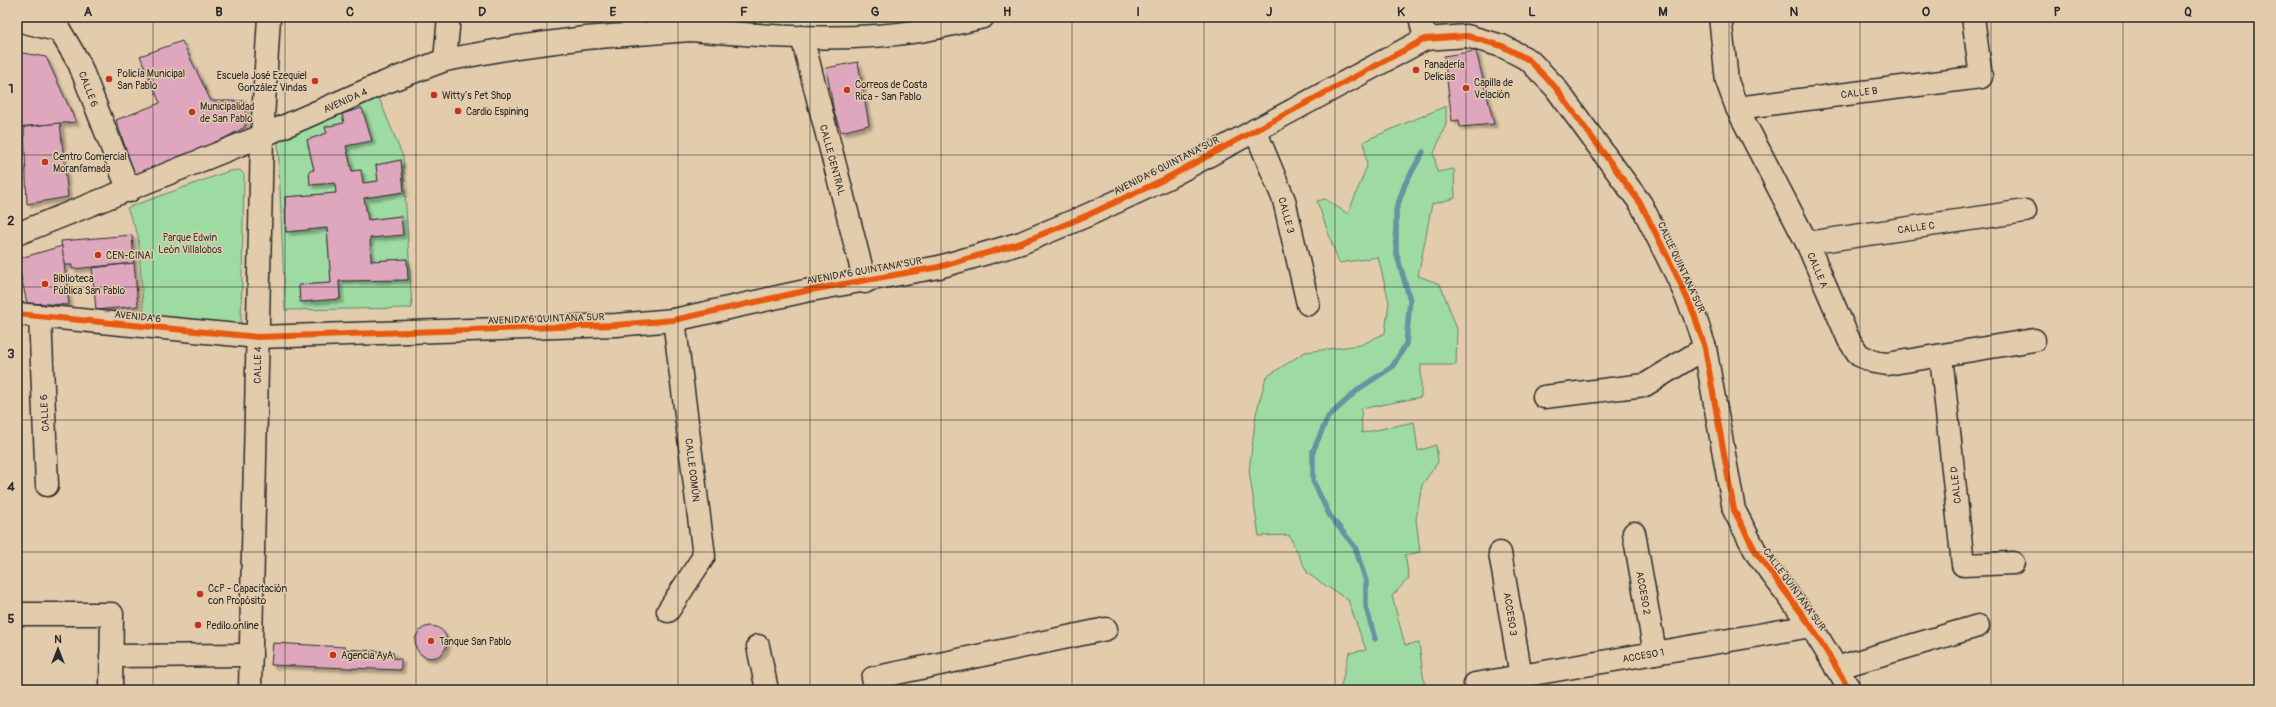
<svg xmlns="http://www.w3.org/2000/svg" width="2276" height="707" viewBox="0 0 2276 707" font-family="Pangolin,sans-serif">
	<style>
		.green { fill: #9edba3; stroke: #648367; fill-rule: evenodd }
		.lines { fill: none; stroke-linecap: round; stroke-linejoin: round }
		.stream { stroke: #6694a1; stroke-width: 5.5 }
		.building { fill: #dea7bd; stroke: #2b2b2b; filter: url(#shadow) }
		.minor-casing { stroke: #2b2b2b; stroke-width: 25 }
		.major-casing { stroke: #2b2b2b; stroke-width: 25 }
		.minor { stroke: #e2ccac; stroke-width: 22 }
		.major { stroke: #e2ccac; stroke-width: 22 }
		.cycleway-casing { stroke: #e2ccac; stroke-width: 8 }
		.cycleway { stroke: #e8590c; stroke-width: 6 }
		.grid { fill: none; stroke: #2b2b2b; stroke-width: 1; stroke-opacity: 0.55 }
		.poi-dot { fill: #c8321e; stroke: #e2ccac; stroke-width: 1.5 }
		.labels { text-anchor: middle; stroke-width: 3; stroke-linejoin: round; paint-order: stroke }
		.poi-label { font-size: 10px; fill: #2b2b2b; stroke: #e2ccac; text-anchor: start }
		.street-label { font-size: 10px; fill: #2b2b2b; stroke: #e2ccac }
		.park-label { font-size: 10px; fill: #363d37; stroke: #e2ccac }
		.neatline { fill: none; stroke: #2b2b2b; stroke-width: 1.5 }
		.grid-label { font-size: 13px; text-anchor: middle; font-weight: bold; fill: #2b2b2b }
	</style>
	<defs>
		<filter id="shadow"><feDropShadow dx="3.5" dy="3.5" stdDeviation="1" flood-color="#0004"/></filter>
	</defs>
	<rect width="100%" height="100%" fill="#e2ccac"/>
	<filter id="ink" filterUnits="userSpaceOnUse"><feTurbulence type="fractalNoise" baseFrequency=".025" numOctaves="2"/><feDisplacementMap in="SourceGraphic" scale="8" xChannelSelector="R" yChannelSelector="G"/><feConvolveMatrix kernelMatrix="1 2 1 2 8 2 1 2 1" color-interpolation-filters="sRGB"/></filter>
	<g filter="url(#ink)">
		<g class="green">
			<path d="M379,98L403,157L412,308L285,310L278,140ZM362,109L372,140L346,146L352,171L361,170L363,183L378,181L376,165L401,160L404,192L364,198L368,220L400,216L403,234L370,238L371,261L407,259L408,280L339,281L340,299L300,302L299,285L331,283L327,228L286,232L285,197L336,193L335,183L310,185L309,171L314,170L307,140L327,133L325,127L344,123L342,114Z"/>
			<polygon points="1446,106 1446,124 1434,153 1437,172 1454,169 1455,198 1432,204 1418,276 1440,284 1457,329 1456,365 1421,365 1421,397 1361,409 1362,433 1414,422 1418,451 1436,445 1438,462 1422,485 1416,519 1420,552 1405,555 1409,578 1392,596 1405,645 1419,643 1425,690 1340,690 1349,653 1366,650 1348,600 1308,574 1289,535 1259,536 1249,471 1256,414 1266,377 1305,352 1361,345 1385,333 1389,302 1378,257 1339,263 1317,201 1325,199 1348,214 1367,166 1364,141"/>
			<polygon points="240,170 244,175 241,324 144,318 138,235 127,208 229,171"/>
		</g>
		<g class="lines">
			<polyline class="stream" points="1375,639 1366,607 1366,581 1355,547 1330,516 1313,481 1313,451 1328,417 1360,388 1392,367 1406,344 1410,300 1396,252 1396,210 1405,184 1423,152"/>
		</g>
		<g class="building">
			<polygon points="182,41 211,101 246,101 245,127 216,143 135,176 116,120 160,103 140,56"/>
			<polygon points="1476,51 1494,124 1460,127 1459,120 1452,121 1444,56"/>
			<polygon points="17,52 46,57 76,122 17,127"/>
			<polygon points="858,62 869,125 841,132 834,112 826,68"/>
			<polygon points="362,108 372,141 346,146 352,171 361,170 363,183 378,181 376,165 401,160 404,192 364,198 368,220 401,216 403,235 370,238 371,261 407,259 408,280 339,281 340,299 300,302 299,285 331,283 327,228 286,232 285,197 336,193 335,183 310,185 309,171 314,170 307,140 327,133 325,127 344,123 342,114"/>
			<polygon points="60,123 68,197 27,204 24,127"/>
			<polygon points="132,235 134,263 72,269 72,265 64,265 61,241"/>
			<polygon points="62,246 69,305 27,303 17,259"/>
			<polygon points="134,263 138,306 96,310 92,268"/>
			<circle cx="431" cy="642" r="16"/>
			<polygon points="273,643 345,647 344,649 393,652 393,658 401,659 401,670 271,665"/>
		</g>
		<g class="lines">
			<g class="minor-casing">
				<g id="minor">
					<polyline points="1420,17 1425,39"/>
					<polyline points="1720,17 1727,81 1737,108 1807,243 1849,340 1859,355 1874,362 1887,364 2034,340"/>
					<polyline points="17,20 60,31 79,63 129,191"/>
					<path d="M690,30C766,36 844,43 920,31C941,27 962,22 983,17"/>
					<polyline points="802,37 865,282"/>
					<polyline points="445,60 449,17"/>
					<polyline points="1737,108 1981,77 1973,17"/>
					<polyline points="1255,130 1284,200 1308,304"/>
					<polyline points="17,234 262,136 269,17"/>
					<polyline points="1807,243 2025,211"/>
					<polyline points="17,314 258,337 616,325 674,320 805,291 939,267 1021,243 1088,215 1165,179 1425,39 1467,36 1502,46 1529,60 1555,87 1641,204 1678,278 1694,314 1705,348 1734,510 1757,554 1811,626 1850,690"/>
					<polyline points="40,316 47,485"/>
					<polyline points="1941,356 1963,565 2013,563"/>
					<polyline points="1544,397 1645,385 1705,348"/>
					<polyline points="1634,533 1655,653"/>
					<polyline points="1500,553 1521,676"/>
					<polyline points="668,611 704,556 674,320"/>
					<polyline points="17,614 112,614 111,690"/>
					<polyline points="758,646 767,690"/>
					<polyline points="111,656 251,655"/>
					<polyline points="1836,668 1978,626"/>
					<polyline points="1475,684 1811,626"/>
					<polyline points="877,690 873,678 1106,629"/>
				</g>
			</g>
			<g class="major-casing">
				<polyline id="major" points="250,690 262,136 381,84 445,60 517,47 585,38 690,30 691,17"/>
			</g>
			<use href="#minor" class="minor"/>
			<use href="#major" class="major"/>
			<g class="cycleway-casing">
				<polyline id="cycleway" points="17,314 258,337 616,325 674,320 805,291 939,267 1021,243 1088,215 1165,179 1425,39 1467,36 1502,46 1529,60 1555,87 1641,204 1678,278 1694,314 1705,348 1734,510 1757,554 1811,626 1850,690"/>
			</g>
			<use href="#cycleway" class="cycleway"/>
		</g>
	</g>
	<path class="grid" d="M153,17V690M285,17V690M416,17V690M547,17V690M678,17V690M810,17V690M941,17V690M1072,17V690M1204,17V690M1335,17V690M1466,17V690M1598,17V690M1729,17V690M1860,17V690M1991,17V690M2123,17V690M17,155H2259M17,287H2259M17,420H2259M17,552H2259"/>
	<g class="poi-dot">
		<circle cx="1416" cy="70" r="4"/>
		<circle cx="109" cy="79" r="4"/>
		<circle cx="315" cy="81" r="4"/>
		<circle cx="1466" cy="88" r="4"/>
		<circle cx="847" cy="90" r="4"/>
		<circle cx="434" cy="95" r="4"/>
		<circle cx="458" cy="111" r="4"/>
		<circle cx="192" cy="112" r="4"/>
		<circle cx="45" cy="162" r="4"/>
		<circle cx="98" cy="255" r="4"/>
		<circle cx="45" cy="284" r="4"/>
		<circle cx="200" cy="594" r="4"/>
		<circle cx="198" cy="625" r="4"/>
		<circle cx="431" cy="641" r="4"/>
		<circle cx="333" cy="655" r="4"/>
	</g>
	<g class="labels">
		<g class="poi-label">
			<text x="1424" y="68">Panadería<tspan x="1424" dy="12">Delicias</tspan></text>
			<text x="117" y="77">Policía Municipal<tspan x="117" dy="12">San Pablo</tspan></text>
			<text x="307" y="79" text-anchor="end">Escuela José Ezequiel<tspan x="307" dy="12">González Vindas</tspan></text>
			<text x="1474" y="86">Capilla de<tspan x="1474" dy="12">Velación</tspan></text>
			<text x="855" y="88">Correos de Costa<tspan x="855" dy="12">Rica - San Pablo</tspan></text>
			<text x="442" y="99">Witty´s Pet Shop</text>
			<text x="200" y="110">Municipalidad<tspan x="200" dy="12">de San Pablo</tspan></text>
			<text x="466" y="115">Cardio Espining</text>
			<text x="53" y="160">Centro Comercial<tspan x="53" dy="12">Moranfamada</tspan></text>
			<text x="106" y="259">CEN-CINAI</text>
			<text x="53" y="282">Biblioteca<tspan x="53" dy="12">Pública San Pablo</tspan></text>
			<text x="208" y="592">CcP - Capacitación<tspan x="208" dy="12">con Propósito</tspan></text>
			<text x="206" y="629">Pedilo.online</text>
			<text x="439" y="645">Tanque San Pablo</text>
			<text x="341" y="659">Agencia AyA</text>
		</g>
		<g class="street-label">
			<text transform="translate(89 89) rotate(69)" y="4">CALLE 6</text>
			<text transform="translate(1859 92) rotate(-7)" y="4">CALLE B</text>
			<text transform="translate(345 100) rotate(-24)" y="4">AVENIDA 4</text>
			<text transform="translate(833 160) rotate(75)" y="4">CALLE CENTRAL</text>
			<text transform="translate(1166 165) rotate(-27)" y="4">AVENIDA 6 QUINTANA SUR</text>
			<text transform="translate(1287 215) rotate(75)" y="4">CALLE 3</text>
			<text transform="translate(1916 227) rotate(-8)" y="4">CALLE C</text>
			<text transform="translate(1682 267) rotate(65)" y="4">CALLE QUINTANA SUR</text>
			<text transform="translate(864 270) rotate(-10)" y="4">AVENIDA 6 QUINTANA SUR</text>
			<text transform="translate(1818 270) rotate(67)" y="4">CALLE A</text>
			<text transform="translate(138 316) rotate(6)" y="4">AVENIDA 6</text>
			<text transform="translate(546 318) rotate(-2)" y="4">AVENIDA 6 QUINTANA SUR</text>
			<text transform="translate(257 365) rotate(-89)" y="4">CALLE 4</text>
			<text transform="translate(44 413) rotate(-93)" y="4">CALLE 6</text>
			<text transform="translate(693 470) rotate(83)" y="4">CALLE COMÚN</text>
			<text transform="translate(1955 485) rotate(-96)" y="4">CALLE D</text>
			<text transform="translate(1795 589) rotate(54)" y="4">CALLE QUINTANA SUR</text>
			<text transform="translate(1644 593) rotate(80)" y="4">ACCESO 2</text>
			<text transform="translate(1511 614) rotate(81)" y="4">ACCESO 3</text>
			<text transform="translate(1643 655) rotate(-10)" y="4">ACCESO 1</text>
		</g>
		<g class="park-label">
			<text x="190" y="241">Parque Edwin<tspan x="190" dy="12">León Villalobos</tspan></text>
		</g>
	</g>
	<rect width="2276" height="707" fill="none" stroke="#e2ccac" stroke-width="44"/>
	<g transform="translate(58 649)" stroke="#e2ccac" stroke-width="3" paint-order="stroke">
	<path d="M0-3L7 15L0 10L-7 15Z" fill="#2b2b2b"/>
	<text y="-6" font-size="11" font-weight="bold" text-anchor="middle" fill="#2b2b2b">N</text>
	</g>
	<rect x="22" y="22" width="2232" height="663" class="neatline"/>
	<g class="grid-label">
		<text x="88" y="16">A</text>
		<text x="219" y="16">B</text>
		<text x="350" y="16">C</text>
		<text x="482" y="16">D</text>
		<text x="613" y="16">E</text>
		<text x="744" y="16">F</text>
		<text x="875" y="16">G</text>
		<text x="1007" y="16">H</text>
		<text x="1138" y="16">I</text>
		<text x="1269" y="16">J</text>
		<text x="1401" y="16">K</text>
		<text x="1532" y="16">L</text>
		<text x="1663" y="16">M</text>
		<text x="1794" y="16">N</text>
		<text x="1926" y="16">O</text>
		<text x="2057" y="16">P</text>
		<text x="2188" y="16">Q</text>
		<text x="11" y="93">1</text>
		<text x="11" y="225">2</text>
		<text x="11" y="358">3</text>
		<text x="11" y="491">4</text>
		<text x="11" y="623">5</text>
	</g>
</svg>
